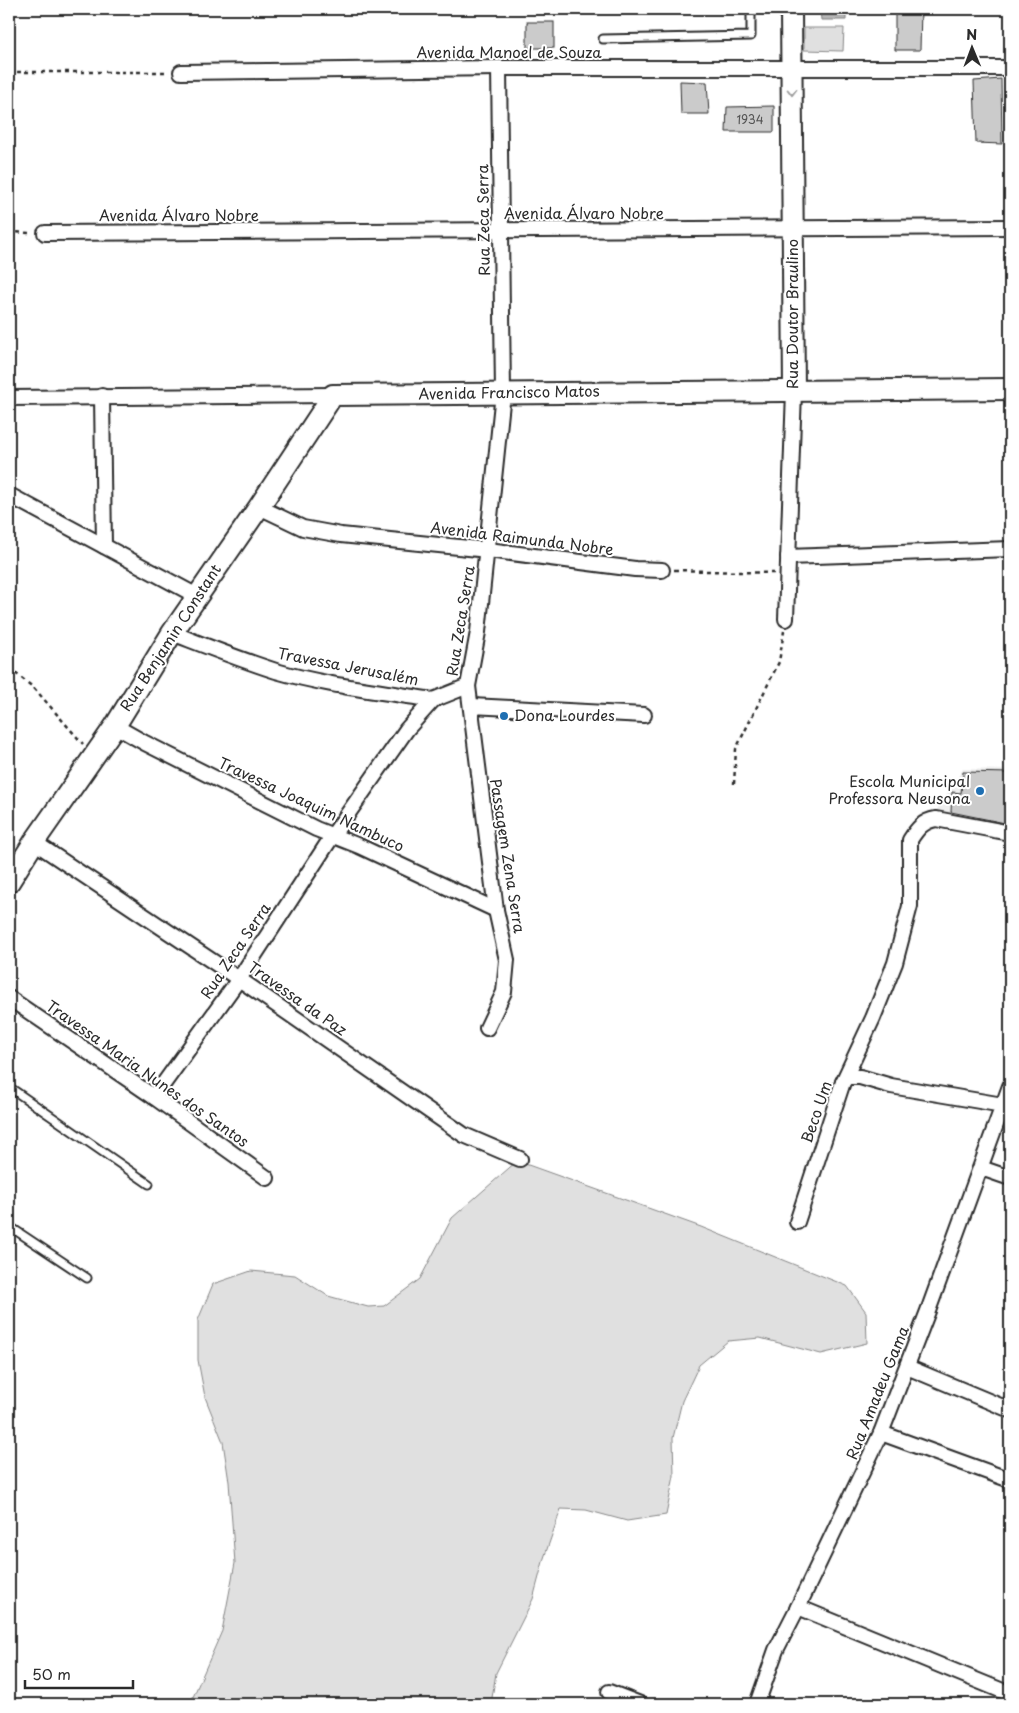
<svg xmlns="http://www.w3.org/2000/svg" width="1019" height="1713" viewBox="0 0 1019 1713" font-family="'Playpen Sans',sans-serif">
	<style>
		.built { fill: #efefef }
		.green { fill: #e0e0e0; stroke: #868686 }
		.water { fill: #b6b6b6; stroke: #7e7e7e }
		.building { fill: #cbcbcb; stroke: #2b2b2b }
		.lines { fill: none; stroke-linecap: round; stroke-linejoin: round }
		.lane-casing { stroke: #2b2b2b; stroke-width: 11 }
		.street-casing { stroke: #2b2b2b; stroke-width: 18 }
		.secondary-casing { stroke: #2b2b2b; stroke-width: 24 }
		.path { stroke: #2b2b2b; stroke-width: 2.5; stroke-dasharray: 4 4; stroke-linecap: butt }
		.lane { stroke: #fff; stroke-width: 7 }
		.street { stroke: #fff; stroke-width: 14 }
		.secondary { stroke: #fff; stroke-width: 20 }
		.oneway { stroke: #a0a0a0 }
		.poi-dot { fill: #1f6fb2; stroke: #fff; stroke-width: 2 }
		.labels { text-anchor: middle; stroke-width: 4; stroke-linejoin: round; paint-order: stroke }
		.number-label { font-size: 12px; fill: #535353 }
		.street-label { font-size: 15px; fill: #2b2b2b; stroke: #fff }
		.poi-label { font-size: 15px; fill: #2b2b2b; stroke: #fff; text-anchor: start }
	</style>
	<rect width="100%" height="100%" fill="#fff"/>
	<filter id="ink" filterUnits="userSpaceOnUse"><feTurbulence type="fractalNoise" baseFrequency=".02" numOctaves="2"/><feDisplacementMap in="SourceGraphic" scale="10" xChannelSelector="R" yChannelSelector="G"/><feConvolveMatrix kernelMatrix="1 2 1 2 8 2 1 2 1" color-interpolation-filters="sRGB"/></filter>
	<g filter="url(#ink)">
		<polygon class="built" points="963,769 1010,770 1010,827 936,811"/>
		<g class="green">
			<polygon points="804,28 844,28 843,51 804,50"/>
			<polygon points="517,1161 701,1227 847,1286 866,1312 867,1343 821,1354 760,1338 728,1341 699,1365 682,1401 673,1438 674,1476 666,1515 627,1521 586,1510 561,1509 544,1558 533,1599 496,1673 491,1704 190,1704 222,1631 235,1563 229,1482 223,1442 205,1397 198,1360 198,1320 213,1284 251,1271 295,1275 328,1296 368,1307 384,1306 420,1279 452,1218"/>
		</g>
		<polygon class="water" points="833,9 846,10 846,20 821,20 820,10"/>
		<g class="building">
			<polygon points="895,9 921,9 920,50 895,50"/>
			<rect x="527" y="22" width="27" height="26"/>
			<polygon points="1001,79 1002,144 976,143 974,81"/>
			<polygon points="680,81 707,82 709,114 681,114"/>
			<polygon points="774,106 774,132 726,132 727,107"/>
			<polygon points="963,772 1010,773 1010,824 951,812 952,792 961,793"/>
		</g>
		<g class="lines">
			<g class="lane-casing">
				<g id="lane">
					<polyline points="603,39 751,36 751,9"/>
					<polyline points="9,1087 149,1184"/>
					<polyline points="9,1226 87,1278"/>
				</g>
			</g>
			<g class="street-casing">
				<g id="street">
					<polyline points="181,72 499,68 1010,68"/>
					<polyline points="45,233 1010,227"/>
					<polyline points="102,396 104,546"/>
					<polyline points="9,398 333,395"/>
					<polyline points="9,495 197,596"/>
					<polyline points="259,507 303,528 341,535 488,550 635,569 662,570"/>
					<polyline points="788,557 1010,549"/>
					<polyline points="786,619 794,391"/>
					<path d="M172,633C206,646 241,660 276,671C327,686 381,691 433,700"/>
					<polyline points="468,686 496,910 507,960 504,992 487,1028"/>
					<polyline points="471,706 644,715"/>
					<polyline points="115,726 145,743 316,829 359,846 496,910"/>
					<polyline points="34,842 239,979 464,1135 520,1159"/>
					<polyline points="9,998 154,1097 267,1178"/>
					<path d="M843,1082L873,1018L895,963L910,906V840C917,829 923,821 936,819L1010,833"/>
					<polyline points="154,1097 239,979 333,835 407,729 433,700 468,686 478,632 503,393 499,68"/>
					<polyline points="981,1168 1010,1178"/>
					<polyline points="797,1222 843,1082 847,1077 860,1077 891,1086 1003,1105"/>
					<polyline points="907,1367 1010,1410"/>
					<polyline points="881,1433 1010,1480"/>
					<polyline points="798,1607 1010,1694"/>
					<polyline points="609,1692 640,1704"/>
					<polyline points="757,1704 776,1650 798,1607 881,1433 928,1311 1010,1086"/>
				</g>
			</g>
			<g class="secondary-casing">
				<g id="secondary">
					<polyline points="791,9 794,391"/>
					<polyline points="9,882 34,842 115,726 172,633 259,507 333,395 1010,389"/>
				</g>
			</g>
			<g class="path">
				<polyline points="9,72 167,72"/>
				<polyline points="9,232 31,233"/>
				<polyline points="674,570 774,573"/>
				<polyline points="9,668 34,688 83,744"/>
				<polyline points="734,784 736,749 779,662 784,631"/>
			</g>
			<use href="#lane" class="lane"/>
			<use href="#street" class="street"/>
			<use href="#secondary" class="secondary"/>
		</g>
		<defs><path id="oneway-chevron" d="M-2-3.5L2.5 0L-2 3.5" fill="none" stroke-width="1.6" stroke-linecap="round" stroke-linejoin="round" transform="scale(1.25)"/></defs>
		<use class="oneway" href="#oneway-chevron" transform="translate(792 92) rotate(90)"/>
	</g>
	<g class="poi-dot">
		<circle cx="504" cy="716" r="5"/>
		<circle cx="980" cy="791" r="5"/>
	</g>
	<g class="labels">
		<g class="number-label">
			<text x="750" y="124">1934</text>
		</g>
		<g class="street-label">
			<text x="509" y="58">Avenida Manoel de Souza</text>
			<text x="584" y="219">Avenida Álvaro Nobre</text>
			<text x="179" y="221">Avenida Álvaro Nobre</text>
			<text transform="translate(484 220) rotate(-91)" y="5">Rua Zeca Serra</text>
			<text transform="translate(793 314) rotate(-90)" y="5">Rua Doutor Braulino</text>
			<text transform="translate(509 393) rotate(-1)" y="5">Avenida Francisco Matos</text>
			<text transform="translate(522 539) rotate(7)" y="5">Avenida Raimunda Nobre</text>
			<text transform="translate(461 621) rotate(-81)" y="5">Rua Zeca Serra</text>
			<text transform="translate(171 638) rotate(-57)" y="5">Rua Benjamin Constant</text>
			<text transform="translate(348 667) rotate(11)" y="5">Travessa Jerusalém</text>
			<text transform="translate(311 805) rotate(25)" y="5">Travessa Joaquim Nambuco</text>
			<text transform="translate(507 856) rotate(81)" y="5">Passagem Zena Serra</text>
			<text transform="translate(236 951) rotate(-56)" y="5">Rua Zeca Serra</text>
			<text transform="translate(297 999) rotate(35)" y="5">Travessa da Paz</text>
			<text transform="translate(147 1074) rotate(35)" y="5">Travessa Maria Nunes dos Santos</text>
			<text transform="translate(817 1112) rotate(-71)" y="5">Beco Um</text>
			<text transform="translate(878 1393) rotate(-68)" y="5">Rua Amadeu Gama</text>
		</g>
		<g class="poi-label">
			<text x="514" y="721">Dona Lourdes</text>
			<text x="970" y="787" text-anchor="end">Escola Municipal<tspan x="970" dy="17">Professora Neusona</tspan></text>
		</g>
	</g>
	<rect width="1019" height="1713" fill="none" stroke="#fff" stroke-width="30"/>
	<rect x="15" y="15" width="989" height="1683" fill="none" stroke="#2b2b2b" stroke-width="2" filter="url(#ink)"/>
	<g transform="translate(972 48) rotate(359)" stroke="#ffffff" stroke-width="4" paint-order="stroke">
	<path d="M0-4L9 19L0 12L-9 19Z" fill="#2b2b2b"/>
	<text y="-8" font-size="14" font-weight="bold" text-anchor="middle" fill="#2b2b2b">N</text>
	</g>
	<path d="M25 1680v8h108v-8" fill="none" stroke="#2b2b2b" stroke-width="2.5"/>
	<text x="32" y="1680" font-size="15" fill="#2b2b2b" stroke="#ffffff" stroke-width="4" paint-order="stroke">50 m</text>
</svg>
